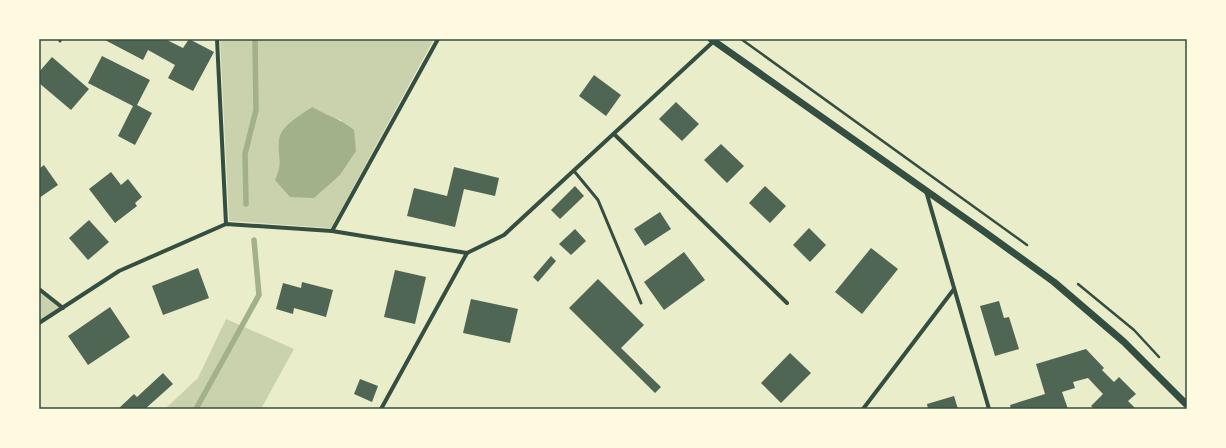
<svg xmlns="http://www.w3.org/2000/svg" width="1226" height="448" viewBox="0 0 1226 448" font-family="Roboto,sans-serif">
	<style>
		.green { fill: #cad2ad; fill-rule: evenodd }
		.water { fill: #a3b18a }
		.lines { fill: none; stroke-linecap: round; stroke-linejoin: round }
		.stream { stroke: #a3b18a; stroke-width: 5.5 }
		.building { fill: #4f6655 }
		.path { stroke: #344e41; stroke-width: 2.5 }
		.service { stroke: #344e41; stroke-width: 3 }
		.minor { stroke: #344e41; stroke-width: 4 }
		.tertiary { stroke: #344e41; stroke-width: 7 }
		.neatline { fill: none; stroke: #344e41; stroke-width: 1.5 }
	</style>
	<rect width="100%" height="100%" fill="#e9edc9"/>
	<g class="green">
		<path d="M220,39H434L331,228L229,221ZM311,107L328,117L342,120L275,180Z"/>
		<polygon points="39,289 63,308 39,323"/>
		<polygon points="226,319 294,349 261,409 165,409 198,378"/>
	</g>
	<path class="water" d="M312,107C326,115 341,119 354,130L356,151L340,175L314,198L290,197L275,180C284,161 277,158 279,140C281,125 301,115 312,107Z"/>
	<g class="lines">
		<g class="stream">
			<polyline points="246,204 245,154 256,110 255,39"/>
			<polyline points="196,409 259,295 254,240"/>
		</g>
	</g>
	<g class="building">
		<polygon points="103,39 165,39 183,48 189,39 214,52 193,91 168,78 175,65 148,50 143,60"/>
		<polygon points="102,56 150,80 137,105 152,113 135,145 118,136 133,106 88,83"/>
		<polygon points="52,57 89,89 71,110 39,83 39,72"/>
		<polygon points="594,75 621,95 606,116 579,96"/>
		<polygon points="676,102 699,124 682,141 659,119"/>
		<polygon points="721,144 744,166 727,183 704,160"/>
		<polygon points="44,165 58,185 39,198 39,169"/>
		<polygon points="454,167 499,178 495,196 464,189 455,227 407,216 414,188 447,196"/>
		<polygon points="111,172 121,185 128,179 142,197 135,203 137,206 115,223 89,189"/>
		<polygon points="575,186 584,196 560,219 551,210"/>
		<polygon points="765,186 786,206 770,223 749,203"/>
		<polygon points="660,212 671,229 645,246 634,229"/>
		<polygon points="89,220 109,242 88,260 69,238"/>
		<polygon points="809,228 826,245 810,262 793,245"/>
		<polygon points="575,229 586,241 571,255 559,244"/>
		<polygon points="871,248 898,269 862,314 835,292"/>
		<polygon points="684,252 705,280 664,310 644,282"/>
		<polygon points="551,256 556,261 538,282 533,277"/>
		<polygon points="198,268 209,298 163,315 152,286"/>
		<polygon points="395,270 426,277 415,324 384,317"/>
		<polygon points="598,279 644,325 621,348 661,387 655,393 569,308"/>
		<polygon points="302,282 333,290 326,317 294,308 293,314 276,309 283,283 301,288"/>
		<polygon points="471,299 518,309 510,343 463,333"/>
		<polygon points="999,301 1004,318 1009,317 1019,349 995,356 980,306"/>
		<polygon points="110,307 130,337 88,365 68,336"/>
		<polygon points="1086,349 1104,368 1102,370 1114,382 1119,377 1136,394 1128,401 1136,409 1094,409 1091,406 1103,394 1088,378 1073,382 1075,388 1062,392 1068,409 1011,409 1010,405 1045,394 1036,364"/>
		<polygon points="790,353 811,373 781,403 761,383"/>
		<polygon points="163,373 173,384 145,409 118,409 134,394 137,397"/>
		<polygon points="360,379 378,386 372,402 354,394"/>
		<polygon points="954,396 958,409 928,409 927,404"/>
	</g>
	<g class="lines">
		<g class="path">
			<polyline points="741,39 1027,245"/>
			<polyline points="1078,284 1134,330 1159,357"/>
		</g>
		<g class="service">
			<polyline points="60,41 60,39"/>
			<polyline points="574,171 598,200 641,303"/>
		</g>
		<g class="minor">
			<polyline points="217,39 226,224"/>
			<polyline points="614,134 787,303"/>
			<polyline points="926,191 989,409"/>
			<polyline points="332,231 438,39"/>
			<polyline points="39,289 63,308"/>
			<polyline points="39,323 119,271 226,224 332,231 467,253 504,235 714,41"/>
			<polyline points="381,409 467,253"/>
			<polyline points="863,409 954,289"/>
		</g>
		<polyline class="tertiary" points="711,39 982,230 1054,282 1124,342 1187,405"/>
	</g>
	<rect width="1226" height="448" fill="none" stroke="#fefae0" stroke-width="80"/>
	<rect x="40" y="40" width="1146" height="368" class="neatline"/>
</svg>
